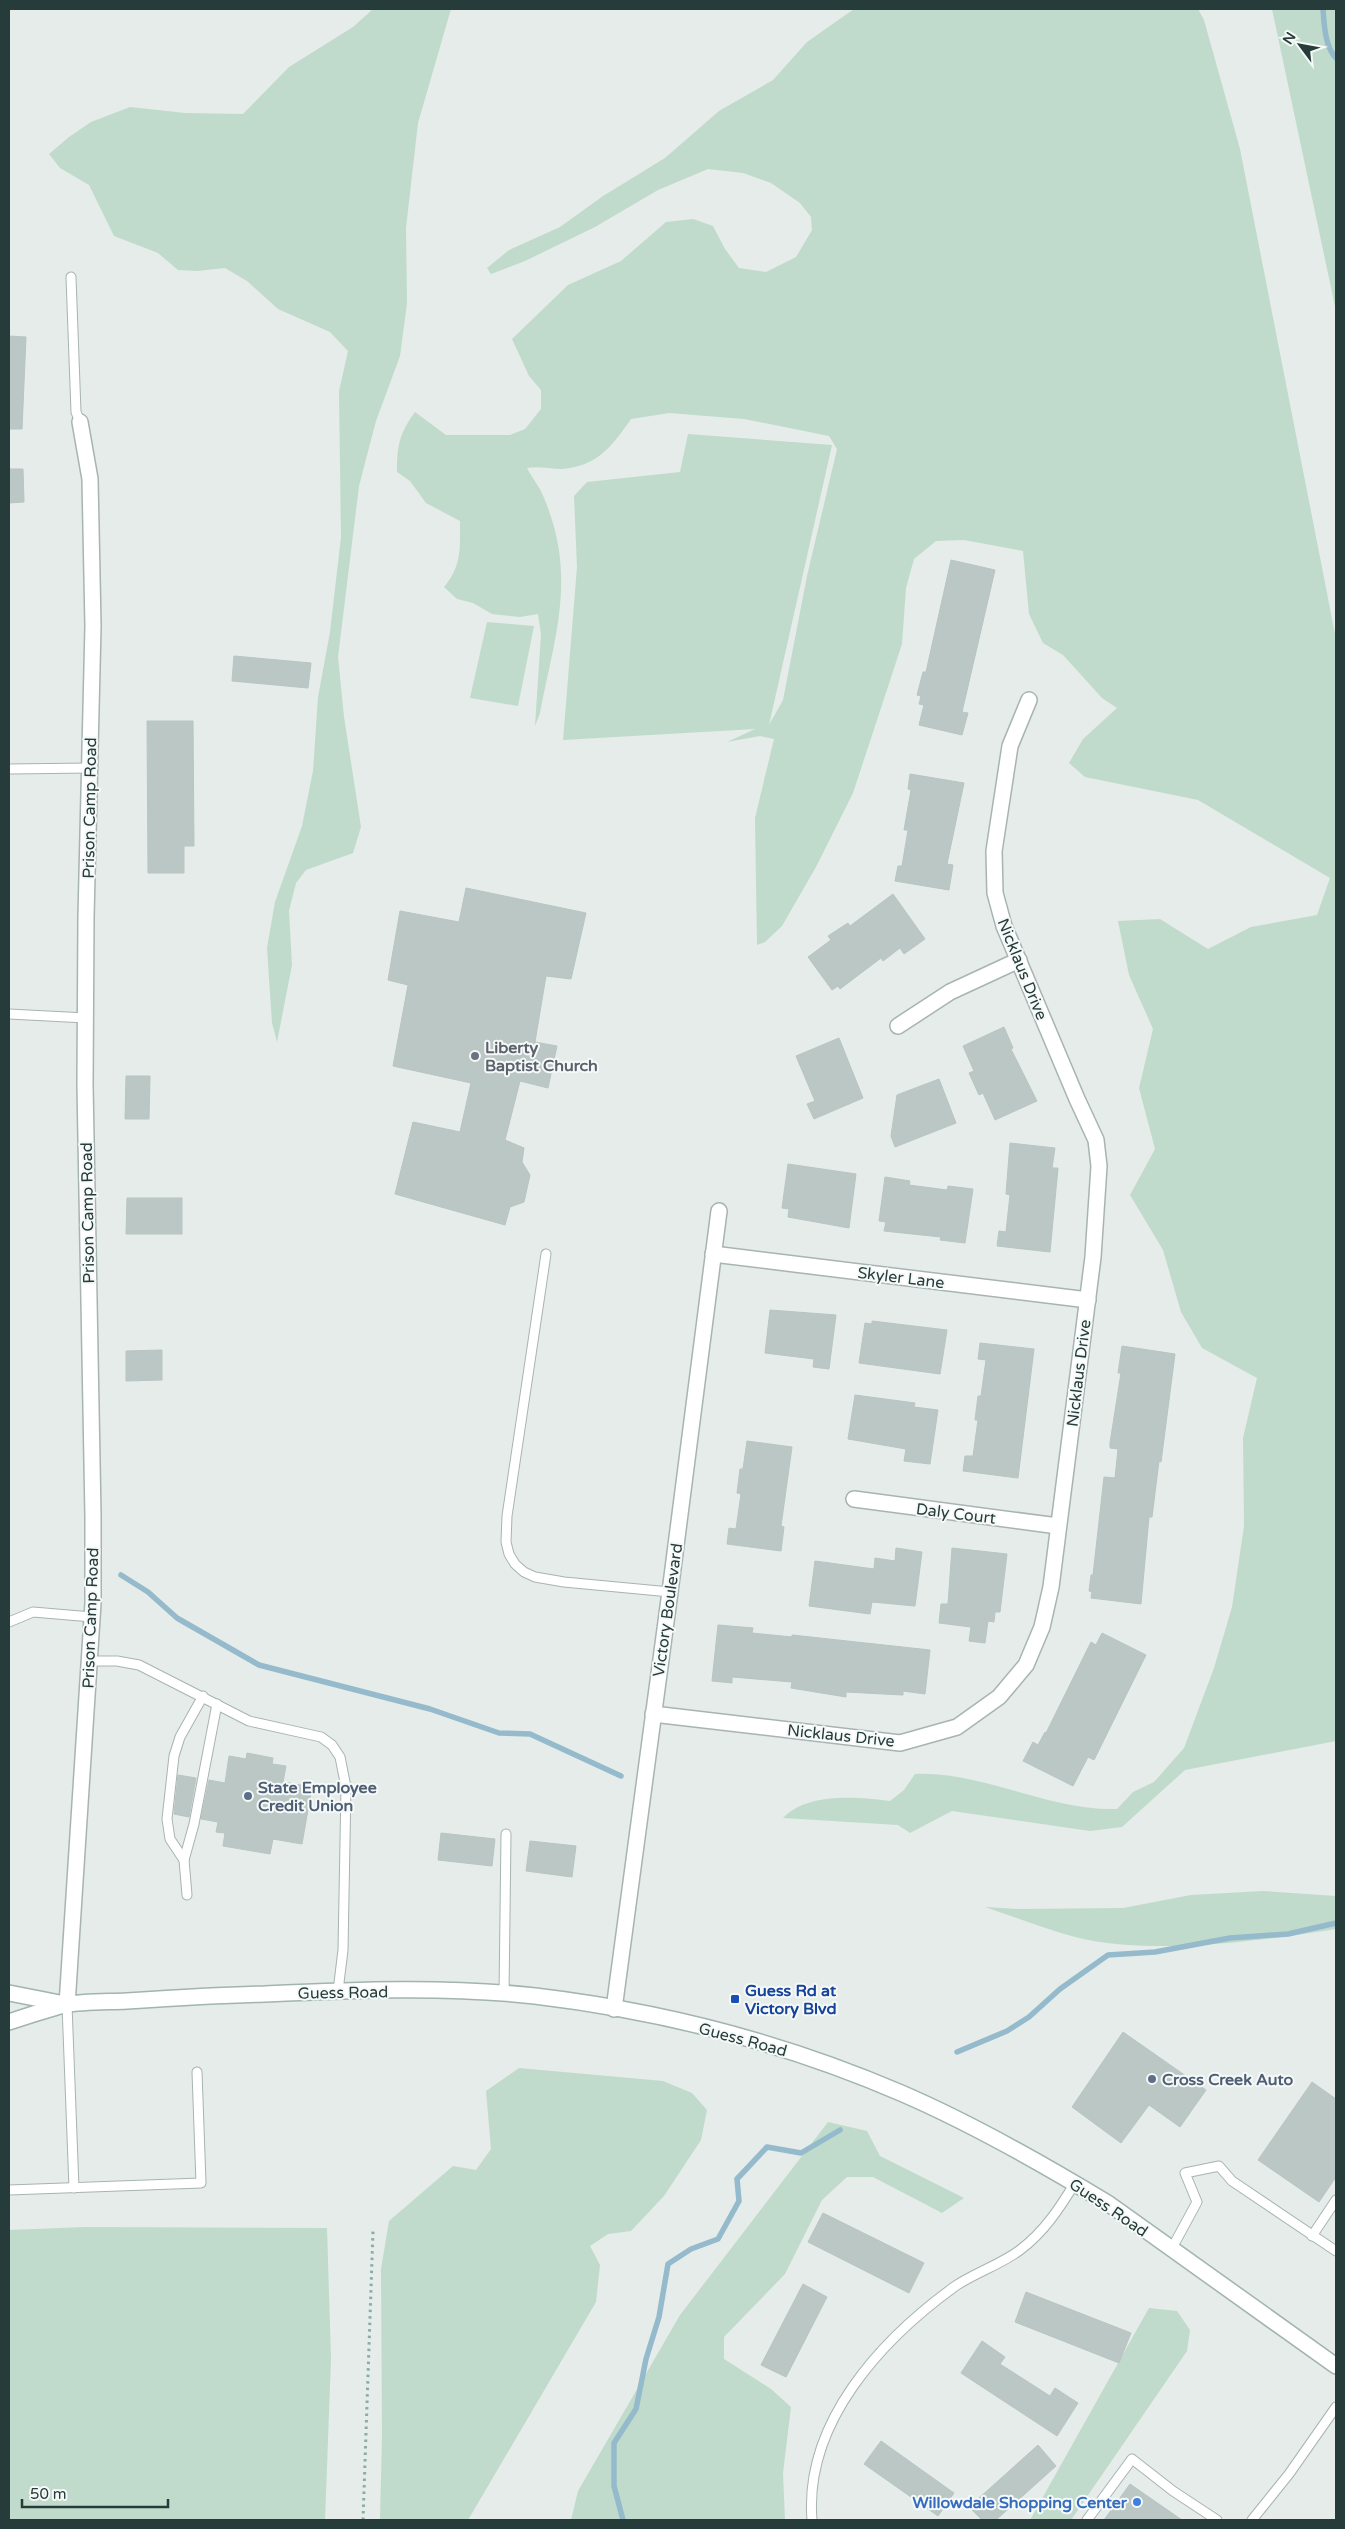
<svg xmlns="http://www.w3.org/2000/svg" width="1345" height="2529" viewBox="0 0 1345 2529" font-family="'Varela Round',sans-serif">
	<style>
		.green { fill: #c0dbcb }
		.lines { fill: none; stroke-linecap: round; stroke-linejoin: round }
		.stream { stroke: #94bacb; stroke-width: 5.5 }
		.building { fill: #bac7c4; stroke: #b8c5c2 }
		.service-casing { stroke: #a8b4b2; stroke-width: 11 }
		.minor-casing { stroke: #a8b4b2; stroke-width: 18 }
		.secondary-casing { stroke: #a1b4b0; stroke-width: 18 }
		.path { stroke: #89aca6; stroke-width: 3; stroke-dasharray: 2.5 4; stroke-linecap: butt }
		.service { stroke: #fff; stroke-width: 9 }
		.minor { stroke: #fff; stroke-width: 15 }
		.secondary { stroke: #fff; stroke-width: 15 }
		.worship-dot { fill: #6b7280; stroke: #f5f9f8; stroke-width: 2 }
		.service-dot { fill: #5c6f8a; stroke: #f5f9f8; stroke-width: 2 }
		.transit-dot { fill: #1a4fb4; stroke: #f5f9f8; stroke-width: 2 }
		.shop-dot { fill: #3f7fe0; stroke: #f5f9f8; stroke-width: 2 }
		.labels { text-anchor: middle; stroke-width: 4; stroke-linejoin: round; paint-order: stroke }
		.street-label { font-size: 16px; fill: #263c3a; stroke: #f5f9f8 }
		.worship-label { font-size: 16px; font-weight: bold; fill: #5b616d; stroke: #f5f9f8; text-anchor: start }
		.service-label { font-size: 16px; font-weight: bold; fill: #4e5e75; stroke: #f5f9f8; text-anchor: start }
		.transit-label { font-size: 16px; font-weight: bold; fill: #164399; stroke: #f5f9f8; text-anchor: start }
		.shop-label { font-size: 16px; font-weight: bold; fill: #366cbe; stroke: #f5f9f8; text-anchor: end }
	</style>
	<rect width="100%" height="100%" fill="#e5ecea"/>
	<g class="green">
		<polygon points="373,9 451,9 418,123 406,228 407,303 400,356 376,421 359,486 338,657 344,717 361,827 353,853 306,870 296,883 289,911 292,965 277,1042 272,1023 267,948 275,902 302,826 313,771 318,697 330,632 341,537 339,391 348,351 330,332 278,309 247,281 225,268 197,271 178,270 158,253 114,236 89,185 60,168 49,154 69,137 91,122 130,107 185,113 243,114 289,67 353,27"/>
		<path d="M854,9H1198L1204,20L1240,149L1336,639V1741L1185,1770L1122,1827L1090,1831L952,1811L910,1833L898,1825L783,1818C808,1792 857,1797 890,1801L904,1790L915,1774C984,1771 1047,1811 1117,1809L1133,1792L1154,1782L1184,1748L1214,1668L1232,1607L1244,1526L1243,1438L1257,1378L1202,1348L1181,1312L1163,1250L1130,1195L1155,1149L1139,1088L1153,1029L1129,975L1118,921L1160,919L1208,949L1251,927L1317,915L1330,878L1198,800L1085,777L1069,763L1083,739L1117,708L1102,698L1063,655L1043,643L1029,614L1023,551L964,540L936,541L914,559L906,588L902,644L853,793L816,867L782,926L765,942L757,945L755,818L774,739L760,736L727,742L755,729L563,740L577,567L574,496L587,482L680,472L688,434L832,445L769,725L783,700L807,576L837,449L829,436L744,419L669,413L631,419C612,446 598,466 562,469C550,469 539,466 527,468C532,478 540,487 544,498C577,576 555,635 540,713L535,726L541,634L538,614L520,617L492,614L473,603L457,599L444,587C462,566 460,547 460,521L426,503L410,481L397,472C397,446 399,434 415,412L446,435H510L525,429L541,409V390L529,376L512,339L568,285L621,261L666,222L693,219L713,226L725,249L739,268L766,272L796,257L812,230L811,217L800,203L771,183L743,173L708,169L658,190L595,227L525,261L491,274L487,268L509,250L560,227L603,196L665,158L719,111L773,80L807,42Z"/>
		<polygon points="1272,9 1336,9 1336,311"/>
		<polygon points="487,622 534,626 518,706 470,698"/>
		<path d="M1263,1891L1336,1896V1929C1260,1941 1150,1956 1075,1937C1045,1929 1015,1917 985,1907L1020,1909L1123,1908L1191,1895Z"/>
		<polygon points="519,2068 663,2081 692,2093 707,2110 701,2140 664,2196 631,2231 608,2234 590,2246 600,2265 596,2302 468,2520 380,2520 382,2436 381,2269 389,2221 453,2166 476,2170 491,2149 486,2091"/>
		<polygon points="828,2122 867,2131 880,2156 964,2198 942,2213 873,2177 847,2177 822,2200 785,2274 724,2337 724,2359 771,2389 791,2407 783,2473 785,2520 571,2520 578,2491 680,2315"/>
		<polygon points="85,2227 327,2228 331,2359 325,2520 9,2520 9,2230"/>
		<polygon points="1149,2308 1177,2311 1190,2330 1187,2351 1071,2520 1030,2520"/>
	</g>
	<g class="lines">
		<g class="stream">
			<path d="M1323,9C1324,24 1325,47 1336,58"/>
			<polyline points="121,1575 148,1592 177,1618 259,1665 430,1709 499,1733 530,1734 621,1776"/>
			<polyline points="957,2052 1007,2031 1029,2017 1060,1989 1108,1955 1155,1952 1230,1938 1288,1934 1336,1923"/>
			<polyline points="623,2520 614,2486 614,2443 636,2409 646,2359 659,2317 668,2264 691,2249 718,2239 739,2201 737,2179 767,2147 801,2153 840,2130"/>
		</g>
	</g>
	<g class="building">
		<polygon points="9,336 26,337 22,429 9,429"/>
		<polygon points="9,469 23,469 24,502 9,503"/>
		<polygon points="951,560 995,570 962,712 968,713 962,735 919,725 924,705 919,704 921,696 917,695 923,672 926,672"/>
		<polygon points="234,656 311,663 308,688 232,681"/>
		<polygon points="147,721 193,721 194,846 184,846 184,873 148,873"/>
		<polygon points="910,774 964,783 947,864 953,865 949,890 895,881 898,866 902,866 908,830 904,830 911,790 908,789"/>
		<polygon points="466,888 586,913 571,979 546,976 535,1042 557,1046 548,1088 520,1081 505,1140 524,1148 522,1162 530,1175 524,1202 510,1207 505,1225 395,1194 413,1122 460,1132 471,1083 393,1066 408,985 388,980 400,911 459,922"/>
		<polygon points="893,894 925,939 904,954 900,948 883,961 881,958 840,989 838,986 832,990 808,957 831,940 828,936 848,923 850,926"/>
		<polygon points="1004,1027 1013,1048 1011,1049 1037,1101 995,1120 983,1093 979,1095 969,1073 974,1071 963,1046"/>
		<polygon points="839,1038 863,1098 814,1119 807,1104 815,1101 796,1056"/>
		<polygon points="126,1076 150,1076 149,1119 125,1119"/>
		<polygon points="939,1079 956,1123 895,1147 891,1136 897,1095"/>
		<polygon points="1010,1143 1055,1148 1052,1168 1058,1168 1050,1252 997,1246 999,1231 1006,1232 1010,1195 1006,1194"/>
		<polygon points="788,1164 856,1174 849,1228 788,1217 789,1209 782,1208"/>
		<polygon points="885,1177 910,1181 909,1185 947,1190 948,1186 973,1189 965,1243 940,1240 941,1237 884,1231 886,1222 879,1221"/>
		<polygon points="127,1198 182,1198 182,1234 126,1234"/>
		<polygon points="770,1310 836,1315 829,1369 813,1367 814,1359 765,1353"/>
		<polygon points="872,1321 947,1330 940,1374 859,1363 865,1323 872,1324"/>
		<polygon points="980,1343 1034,1349 1018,1478 963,1471 965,1456 973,1456 978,1420 975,1420 978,1396 981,1396 986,1360 978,1359"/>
		<polygon points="1122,1346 1175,1354 1161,1462 1159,1461 1152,1517 1149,1517 1141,1604 1091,1598 1092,1592 1089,1591 1091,1575 1093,1575 1104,1477 1115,1478 1118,1449 1110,1448 1110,1443 1121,1373 1118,1373"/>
		<polygon points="162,1350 162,1380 126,1381 126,1351"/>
		<polygon points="855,1395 915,1403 914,1407 938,1410 930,1464 904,1461 906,1449 848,1439"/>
		<polygon points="747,1441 792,1447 781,1526 784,1527 781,1551 727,1544 729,1528 736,1529 741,1494 737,1493 740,1469 743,1469"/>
		<polygon points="896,1548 922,1552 915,1606 872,1602 870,1614 809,1606 815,1561 874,1569 875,1558 895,1561"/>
		<polygon points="952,1548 1007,1554 1000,1612 995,1612 994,1622 988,1621 985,1643 969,1641 971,1627 939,1623 941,1604 948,1604"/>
		<polygon points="718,1625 753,1628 752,1633 792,1637 792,1635 930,1650 925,1694 903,1691 903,1695 846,1692 846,1697 791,1688 792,1682 732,1677 732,1683 712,1681"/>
		<polygon points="1102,1633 1146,1655 1094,1760 1088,1757 1073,1786 1023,1761 1033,1742 1038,1745 1045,1732 1046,1733 1091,1642 1096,1645"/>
		<polygon points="247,1753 273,1758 272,1764 286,1766 283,1782 312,1787 302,1844 273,1839 270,1854 223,1846 225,1833 216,1832 218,1822 201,1819 209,1780 225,1783 229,1756 246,1759"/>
		<polygon points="178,1775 196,1778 189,1817 174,1814"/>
		<polygon points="441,1833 495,1839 492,1866 438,1860"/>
		<polygon points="530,1841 576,1846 572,1877 526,1871"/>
		<polygon points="1123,2032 1206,2090 1180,2127 1149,2105 1121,2143 1072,2107"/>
		<polygon points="1312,2082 1336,2099 1336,2177 1319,2202 1258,2160"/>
		<polygon points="823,2213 924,2263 909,2293 808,2242"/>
		<polygon points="803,2284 827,2297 786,2377 761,2365"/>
		<polygon points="1026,2292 1131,2333 1119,2363 1015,2322"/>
		<polygon points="982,2341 1005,2357 1000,2364 1050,2396 1055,2388 1078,2403 1057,2436 961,2373"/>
		<polygon points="881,2441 954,2493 938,2516 864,2464"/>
		<polygon points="1038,2445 1056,2466 996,2520 982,2520 969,2507"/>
		<polygon points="1130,2484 1182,2520 1104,2520"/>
	</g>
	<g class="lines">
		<g class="service-casing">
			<g id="service">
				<polyline points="71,277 76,412 80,422"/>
				<polyline points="9,769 90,768"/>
				<polyline points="9,1014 86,1018"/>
				<polyline points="546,1254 507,1516 506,1542 509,1554 515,1564 524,1572 535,1577 564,1582 670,1592"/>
				<polyline points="9,1622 33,1612 92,1617"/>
				<polyline points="89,1661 117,1661 139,1665 249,1721 321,1737 332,1745 340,1757 346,1787 343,1950 338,1991"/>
				<polyline points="184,1860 194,1824 217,1704"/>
				<polyline points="187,1895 184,1860 170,1839 167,1819 174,1756 180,1737 203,1696"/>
				<polyline points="504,1994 506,1834"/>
				<polyline points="67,2005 74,2188"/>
				<polyline points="9,2190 201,2183 197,2072"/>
				<polyline points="1312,2236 1336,2200"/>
				<polyline points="1171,2250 1197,2202 1185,2173 1219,2166 1232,2181 1336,2251"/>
				<path d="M812,2520C804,2423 881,2340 954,2287C974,2273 1000,2265 1020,2250C1044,2232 1059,2209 1075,2183"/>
				<polyline points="1087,2520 1132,2459 1173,2491 1217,2520"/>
				<polyline points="1252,2520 1289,2474 1336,2407"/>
			</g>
		</g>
		<g class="minor-casing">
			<g id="minor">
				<polyline points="898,1026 950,992 1019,960"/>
				<polyline points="713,1254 1088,1300"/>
				<polyline points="854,1499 1058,1526"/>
				<polyline points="653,1714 900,1743 957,1727 999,1697 1026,1665 1042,1627 1051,1587 1093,1257 1099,1166 1096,1140 1077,1099 1004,926 995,893 994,851 1010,746 1029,700"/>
				<polyline points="67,2005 93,1603 93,1516 85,1085 86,917 93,626 90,479 80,422"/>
				<polyline points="614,2009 670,1592 719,1211"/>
			</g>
		</g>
		<g class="secondary-casing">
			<g id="secondary">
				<polyline points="9,1993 65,2004"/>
				<path d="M9,2022C27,2016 45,2010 64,2005C84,2001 107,2002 127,2001C173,1998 219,1995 265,1994C354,1990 446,1986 535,1996C661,2011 785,2043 901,2093C973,2124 1043,2164 1109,2204L1336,2366"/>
			</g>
		</g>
		<polyline class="path" points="363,2520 373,2231"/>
		<use href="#service" class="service"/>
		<use href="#minor" class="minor"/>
		<use href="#secondary" class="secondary"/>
	</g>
	<circle class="worship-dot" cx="475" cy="1056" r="5"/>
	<g class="service-dot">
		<circle cx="248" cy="1796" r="5"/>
		<circle cx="1152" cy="2079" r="5"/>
	</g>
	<rect class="transit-dot" x="730" y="1994" width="10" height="10" rx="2.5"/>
	<circle class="shop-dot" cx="1137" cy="2502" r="5"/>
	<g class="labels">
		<g class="street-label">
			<text transform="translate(89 808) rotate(-89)" y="6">Prison Camp Road</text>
			<text transform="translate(1023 969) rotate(68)" y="6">Nicklaus Drive</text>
			<text transform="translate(87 1213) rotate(-91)" y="6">Prison Camp Road</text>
			<text transform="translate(901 1277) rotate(7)" y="6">Skyler Lane</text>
			<text transform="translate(1078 1373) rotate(-83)" y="6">Nicklaus Drive</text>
			<text transform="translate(956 1513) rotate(7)" y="6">Daly Court</text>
			<text transform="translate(667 1610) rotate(-82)" y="6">Victory Boulevard</text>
			<text transform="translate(90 1618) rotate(-88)" y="6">Prison Camp Road</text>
			<text transform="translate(841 1735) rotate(6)" y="6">Nicklaus Drive</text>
			<text transform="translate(343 1992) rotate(-1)" y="6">Guess Road</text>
			<text transform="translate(743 2039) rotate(15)" y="6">Guess Road</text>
			<text transform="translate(1109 2207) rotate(34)" y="6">Guess Road</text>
		</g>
		<g class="worship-label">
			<text x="485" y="1053">Liberty<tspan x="485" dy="18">Baptist Church</tspan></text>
		</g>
		<g class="service-label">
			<text x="258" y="1793">State Employee<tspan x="258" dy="18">Credit Union</tspan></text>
			<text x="1162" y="2085">Cross Creek Auto</text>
		</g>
		<g class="transit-label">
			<text x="745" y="1996">Guess Rd at<tspan x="745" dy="18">Victory Blvd</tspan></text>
		</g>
		<g class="shop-label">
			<text x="1127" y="2508">Willowdale Shopping Center</text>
		</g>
	</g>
	<rect width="1345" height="2529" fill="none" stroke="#263c3a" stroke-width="20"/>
	<g transform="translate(1300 45) rotate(302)" stroke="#f5f9f8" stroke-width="4" paint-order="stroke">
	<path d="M0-4L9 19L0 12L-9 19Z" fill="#263c3a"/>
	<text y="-8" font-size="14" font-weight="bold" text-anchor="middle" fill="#263c3a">N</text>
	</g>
	<path d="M22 2499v8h146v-8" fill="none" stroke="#263c3a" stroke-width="2.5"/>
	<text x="30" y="2499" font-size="15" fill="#263c3a" stroke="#f5f9f8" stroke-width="4" paint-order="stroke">50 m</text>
</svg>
